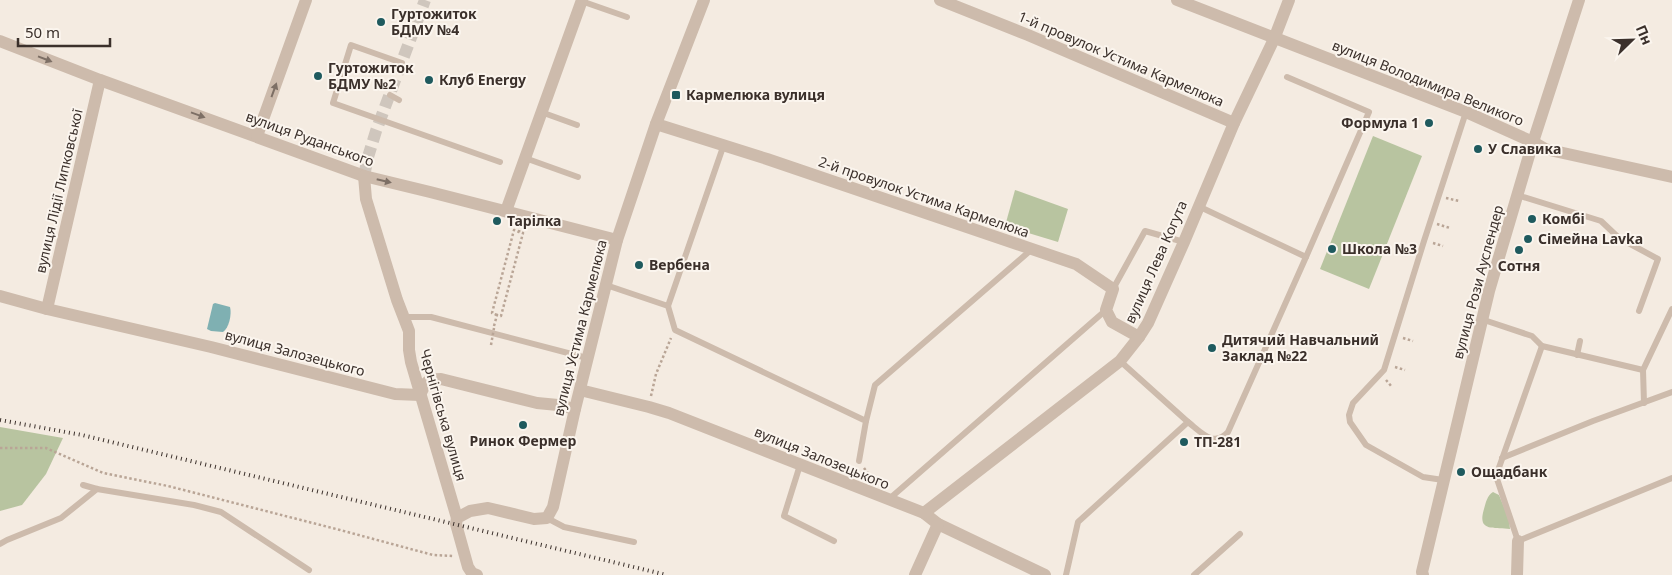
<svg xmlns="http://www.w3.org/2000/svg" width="1672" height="575" viewBox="0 0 1672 575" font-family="'Noto Sans',sans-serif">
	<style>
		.green { fill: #b8c4a0 }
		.water { fill: #7fb0b2 }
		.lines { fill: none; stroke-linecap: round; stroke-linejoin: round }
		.minor-tunnel { stroke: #cfc6bd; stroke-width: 12; stroke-dasharray: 12 6; stroke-linecap: butt }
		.path { stroke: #b9a596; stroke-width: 2.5; stroke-dasharray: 2.5 2.5; stroke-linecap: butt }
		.service { stroke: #cdbbac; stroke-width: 6 }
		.minor { stroke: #cdbbac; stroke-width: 12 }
		.tertiary { stroke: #cdbbac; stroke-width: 12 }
		.rail { stroke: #3b302b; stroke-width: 4; stroke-dasharray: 1 4; stroke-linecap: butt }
		.path-bridge { stroke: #b9a596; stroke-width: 2.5; stroke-dasharray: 2.5 2.5; stroke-linecap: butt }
		.oneway { fill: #7d6f65 }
		.poi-dot { fill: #1f5a5e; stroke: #fbf5ee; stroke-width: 2 }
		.labels { text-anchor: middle; stroke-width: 4; stroke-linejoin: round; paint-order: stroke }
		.poi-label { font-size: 14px; font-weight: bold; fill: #3b302b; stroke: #fbf5ee; text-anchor: start }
		.street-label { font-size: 14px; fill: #3b302b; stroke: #fbf5ee }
	</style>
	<rect width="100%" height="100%" fill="#f4ebe1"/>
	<g class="green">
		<polygon points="1373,136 1422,156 1369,289 1320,269"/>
		<polygon points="1015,190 1068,209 1058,242 1005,226"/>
		<polygon points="0,427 63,438 46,474 22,505 0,511"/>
		<path d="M1493,492L1499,495L1509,519L1510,529C1493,527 1477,532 1484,509C1486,502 1487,496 1493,492Z"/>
	</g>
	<path class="water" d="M215,303L230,307C232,314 229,328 223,332L211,331L207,329L213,304Z"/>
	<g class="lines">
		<polyline class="minor-tunnel" points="364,176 368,157 376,131 425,0"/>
		<g class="path">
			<polyline points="1446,198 1459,201"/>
			<polyline points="1437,224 1450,228"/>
			<polyline points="1433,243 1443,246"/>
			<polyline points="497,315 492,313 514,230 519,232"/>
			<polyline points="494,326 497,315 501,316 523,233 519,232 520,226"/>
			<polyline points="1403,338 1413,341"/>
			<polyline points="1395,367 1405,370"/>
			<polyline points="1386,380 1392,387"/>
			<polyline points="651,396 656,374 671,338"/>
			<polyline points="0,448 46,448 103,473 168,486 340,530 433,555 453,556"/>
			<polyline points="864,468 873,480"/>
		</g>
		<g class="service">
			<polyline points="581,1 627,17"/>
			<polyline points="402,63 351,45 333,103 500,162"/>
			<polyline points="390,95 399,100"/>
			<polyline points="541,112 577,125"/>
			<polyline points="525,158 578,177"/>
			<polyline points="1517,195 1601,221 1619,238 1658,259 1639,311"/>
			<polyline points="1198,206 1306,257 1369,112 1287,77"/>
			<polyline points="606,285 668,306 675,330 866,421 859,461"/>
			<polyline points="1113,289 1145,231 1184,242"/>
			<polyline points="668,306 723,147"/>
			<polyline points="403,317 431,317 587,358"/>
			<polyline points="1481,319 1532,336 1542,346 1643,370"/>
			<polyline points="1542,346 1496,476 1518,541 1672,478"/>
			<polyline points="1577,355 1580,341"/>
			<polyline points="1644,403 1643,370 1672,309"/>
			<polyline points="866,421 875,385 1031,250"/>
			<path d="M1188,422C1201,432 1214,448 1228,432L1306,257"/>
			<polyline points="1502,458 1593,421 1672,392"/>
			<polyline points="800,465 784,516 834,541"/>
			<polyline points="1443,480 1423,477 1366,445 1350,422 1349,415 1353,403 1384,370 1424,241 1466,112"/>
			<polyline points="83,485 97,489 194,505 221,512 309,570"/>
			<polyline points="888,500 1106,310"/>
			<polyline points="547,518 564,527 634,542"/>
			<polyline points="0,544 7,540 61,518 97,489"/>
			<polyline points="1066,575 1078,522 1188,422 1120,361"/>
			<polyline points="1194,575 1240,534"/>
		</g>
		<g class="minor">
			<polyline points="940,0 1028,35 1234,123"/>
			<polyline points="1177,0 1466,112 1533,142 1545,149 1672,177"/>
			<polyline points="0,41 100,80 364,176 430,192 617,240"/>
			<polyline points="656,124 767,159 1076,264 1113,289 1106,310 1112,322 1139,337"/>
			<polyline points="257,136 306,0"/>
			<polyline points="364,176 366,199 397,300 409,331 409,350 411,362 457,518"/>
			<polyline points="506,211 582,0"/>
			<path d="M0,296L47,309L211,347L395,394L420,395C426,382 426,379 441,379L537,403L558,405L575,409"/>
			<polyline points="47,309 100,80"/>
			<polyline points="580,390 649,407 669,413 924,513 938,524 1045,575"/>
			<polyline points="924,513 1120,361 1139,337 1148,323 1184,242 1234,123 1274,39 1289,0"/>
			<polyline points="915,575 938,524"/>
			<polyline points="1423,575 1422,572 1489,291 1533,142 1579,0"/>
			<polyline points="1517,575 1518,541"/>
		</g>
		<polyline class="tertiary" points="477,575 472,573 468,567 456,524 457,518 470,511 488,508 534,519 547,518 553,507 575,409 617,240 656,124 704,0"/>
		<polyline class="rail" points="0,420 82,435 667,575"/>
		<polyline class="path-bridge" points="491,345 494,328"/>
	</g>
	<defs><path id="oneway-solid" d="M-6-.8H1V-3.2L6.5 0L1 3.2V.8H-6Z" transform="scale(1.25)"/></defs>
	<g class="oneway">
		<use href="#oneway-solid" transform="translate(45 59) rotate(21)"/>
		<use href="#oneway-solid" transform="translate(274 90) rotate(-70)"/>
		<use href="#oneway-solid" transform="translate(198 115) rotate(20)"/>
		<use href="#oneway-solid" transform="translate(384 181) rotate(13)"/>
	</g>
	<g class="poi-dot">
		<circle cx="381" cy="22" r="5"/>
		<circle cx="318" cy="76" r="5"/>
		<circle cx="429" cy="80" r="5"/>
		<rect x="671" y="90" width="10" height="10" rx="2.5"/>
		<circle cx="1429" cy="123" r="5"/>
		<circle cx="1478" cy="149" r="5"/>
		<circle cx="1532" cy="219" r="5"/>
		<circle cx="497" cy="221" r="5"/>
		<circle cx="1528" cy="239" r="5"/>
		<circle cx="1332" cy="249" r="5"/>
		<circle cx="1519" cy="250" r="5"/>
		<circle cx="639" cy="265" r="5"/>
		<circle cx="1212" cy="348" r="5"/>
		<circle cx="523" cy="425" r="5"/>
		<circle cx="1184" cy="442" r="5"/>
		<circle cx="1461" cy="472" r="5"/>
	</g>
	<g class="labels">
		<g class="poi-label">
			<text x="391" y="19">Гуртожиток<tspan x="391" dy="16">БДМУ №4</tspan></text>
			<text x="328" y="73">Гуртожиток<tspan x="328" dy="16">БДМУ №2</tspan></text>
			<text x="439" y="85">Клуб Energy</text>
			<text x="686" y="100">Кармелюка вулиця</text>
			<text x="1419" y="128" text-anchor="end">Формула 1</text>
			<text x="1488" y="154">У Славика</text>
			<text x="1542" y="224">Комбі</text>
			<text x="507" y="226">Тарiлка</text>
			<text x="1538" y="244">Сімейна Lavka</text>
			<text x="1342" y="254">Школа №3</text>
			<text x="649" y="270">Вербена</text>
			<text x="1519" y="271" text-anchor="middle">Сотня</text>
			<text x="1222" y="345">Дитячий Навчальний<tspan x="1222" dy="16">Заклад №22</tspan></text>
			<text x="523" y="446" text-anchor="middle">Ринок Фермер</text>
			<text x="1194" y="447">ТП-281</text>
			<text x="1471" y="477">Ощадбанк</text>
		</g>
		<g class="street-label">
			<text transform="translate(1121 59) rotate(23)" y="5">1-й провулок Устима Кармелюка</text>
			<text transform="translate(1428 83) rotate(22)" y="5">вулиця Володимира Великого</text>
			<text transform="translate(310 139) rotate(20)" y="5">вулиця Руданського</text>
			<text transform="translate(59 191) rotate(-77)" y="5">вулиця Лідії Липковської</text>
			<text transform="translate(924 197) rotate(19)" y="5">2-й провулок Устима Кармелюка</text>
			<text transform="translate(1156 262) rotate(-66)" y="5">вулиця Лева Когута</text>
			<text transform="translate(1478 282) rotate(-75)" y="5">вулиця Рози Ауслендер</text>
			<text transform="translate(580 328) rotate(-76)" y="5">вулиця Устима Кармелюка</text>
			<text transform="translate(295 353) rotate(15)" y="5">вулиця Залозецького</text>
			<text transform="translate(443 415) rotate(74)" y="5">Чернігівська вулиця</text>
			<text transform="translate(822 458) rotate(22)" y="5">вулиця Залозецького</text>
		</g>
	</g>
	<g transform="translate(1632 40) rotate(67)" stroke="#fbf5ee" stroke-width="4" paint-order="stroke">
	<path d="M0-4L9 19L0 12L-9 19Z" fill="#3b302b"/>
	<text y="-8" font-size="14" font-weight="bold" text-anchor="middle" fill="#3b302b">Пн</text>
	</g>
	<path d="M18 38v8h92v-8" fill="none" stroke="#3b302b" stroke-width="2.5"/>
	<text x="25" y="38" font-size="15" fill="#3b302b" stroke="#fbf5ee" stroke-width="4" paint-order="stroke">50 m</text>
</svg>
